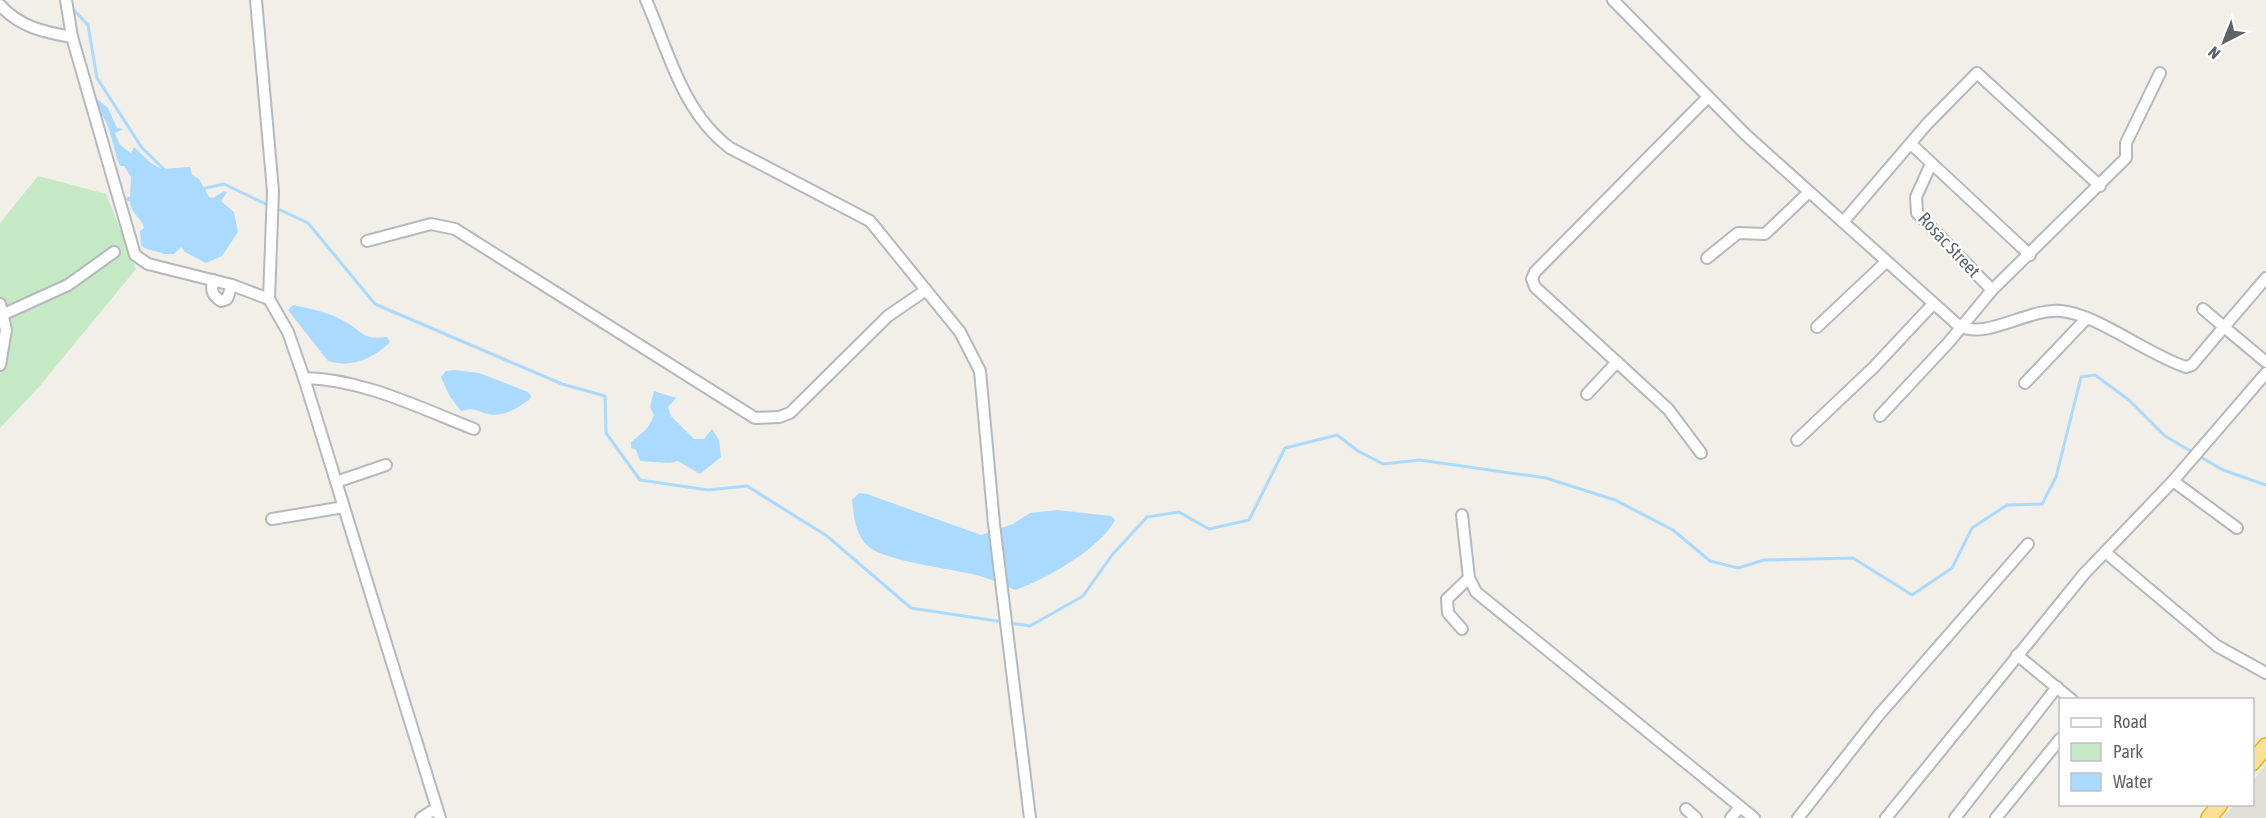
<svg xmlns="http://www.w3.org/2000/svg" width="2266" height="818" viewBox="0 0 2266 818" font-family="'Asap Condensed',sans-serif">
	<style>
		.education { fill: #e1ded6 }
		.green { fill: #c5e8c5 }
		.water { fill: #aadaff }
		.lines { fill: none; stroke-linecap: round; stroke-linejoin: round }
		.stream { stroke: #aadaff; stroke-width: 3 }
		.minor-casing { stroke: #b5b8bc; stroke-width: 14 }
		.highway-casing { stroke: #f9ab00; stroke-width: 18 }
		.minor { stroke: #fff; stroke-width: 10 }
		.highway { stroke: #fde293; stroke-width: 15 }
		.labels { text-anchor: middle; stroke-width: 5; stroke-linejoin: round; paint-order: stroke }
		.street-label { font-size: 18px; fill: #5f6368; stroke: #fff }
	</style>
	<rect width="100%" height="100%" fill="#f1efe8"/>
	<polygon class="education" points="2266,764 2266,818 2223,818 2234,805 2252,804 2253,781"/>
	<polygon class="green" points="38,176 106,194 136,269 38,388 0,428 0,223"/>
	<g class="water">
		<path d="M96,98L108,108L117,128L123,129L115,133L120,145L131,153L134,147L151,163L161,169L190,167L192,175L199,179L209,197L213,198L224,191L227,192L221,201L234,212L238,232L222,256L206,263L185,252L181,247L174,254H164C157,250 148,252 141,245L140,231L144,228C142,218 131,214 130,202L125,199L130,196L131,177L124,166H120C114,152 112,134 105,120C100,112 96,110 92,100Z"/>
		<path d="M293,305C310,308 330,313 344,321C364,332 361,340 387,337L390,342C373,359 352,368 328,361L288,310Z"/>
		<path d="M454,370L479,373L528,392L531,396L529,400C518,408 502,418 488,414C474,411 477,407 461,411L449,395L441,377L446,371Z"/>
		<path d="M654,391L676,398L668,407L671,416L694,439H704L712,429L719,440L721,457L700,474L678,461L670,463L640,461L636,450L631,448V442C641,434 650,428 654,415L650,407Z"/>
		<path d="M859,493L867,494L981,535L1013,524L1030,513L1057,510L1111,516L1115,520C1101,548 1045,580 1015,590C1003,585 989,578 976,575C953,569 885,561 869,547C855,536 854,516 852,500Z"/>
	</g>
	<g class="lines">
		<g class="stream">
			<polyline points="71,7 88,25 97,78 142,148 166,171"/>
			<polyline points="202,189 224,184 270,206"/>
			<polyline points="276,208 308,223 375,304 562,384 605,396 606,433 640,480 708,490 747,486 827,536 911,608 1030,626 1083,596 1112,555 1147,517 1179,512 1209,529 1249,520 1285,448 1337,435 1358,451 1383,464 1420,460 1546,478 1615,500 1673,530 1710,561 1738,568 1764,560 1853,558 1912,595 1952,568 1972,528 2007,505 2042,504 2056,477 2081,377 2095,375 2129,400 2165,436 2223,470 2266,485"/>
		</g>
		<g class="minor-casing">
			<g id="minor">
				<polyline points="66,0 72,37 135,255 148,264 232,285 269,299"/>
				<polyline points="256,0 273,191 269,299 288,332 304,378 440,818"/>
				<path d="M646,0C669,52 682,112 730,148L870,221L960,332L980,371L994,524L1030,818"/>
				<path d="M1613,0L1746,135L1959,326C1987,340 2028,308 2061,311C2097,314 2148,355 2186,367L2192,365L2224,327L2266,362"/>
				<path d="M0,5C20,27 43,32 72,37"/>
				<polyline points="1911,144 2030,255"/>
				<polyline points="1931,164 1916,197 1917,213 1992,290"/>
				<polyline points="1843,222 1927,124 1977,73 2100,186"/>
				<polyline points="367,241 431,224 455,229 755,418 779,417 790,413 888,316 926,290"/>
				<polyline points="1707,258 1738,233 1765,234 1809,192"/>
				<path d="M213,280C211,291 212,295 221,301L227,299L232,285"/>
				<polyline points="0,304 6,330 0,365"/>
				<polyline points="2203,309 2224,327 2266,278"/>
				<polyline points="4,314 68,285 114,252"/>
				<polyline points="1817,327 1886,262"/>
				<path d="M304,378C363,379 420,408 474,429"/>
				<polyline points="2025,383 2086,319"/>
				<polyline points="1587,394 1617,362"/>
				<polyline points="1880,416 1949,342 1992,290 2126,158 2126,143 2160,73"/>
				<polyline points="1797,440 1874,367 1933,304"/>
				<polyline points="1701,453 1668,409 1535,287 1532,279 1535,272 1707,98"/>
				<polyline points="2173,481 2237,528"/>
				<polyline points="336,482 386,465"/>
				<polyline points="1462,515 1469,578 1476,592 1754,818"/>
				<polyline points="272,519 344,507"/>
				<polyline points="2105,552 2217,646 2266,673"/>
				<polyline points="1462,629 1448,613 1447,599 1469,578"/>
				<polyline points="2017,655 2072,700"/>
				<polyline points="1686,809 1696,818"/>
				<polyline points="421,818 437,808"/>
				<polyline points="1731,818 1740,807"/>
				<polyline points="1798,818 1878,716 2028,544"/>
				<polyline points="1886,818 2084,574 2173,481 2266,373"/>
				<polyline points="1955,818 2057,687"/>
				<polyline points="1996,818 2060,739"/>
			</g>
		</g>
		<g class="highway-casing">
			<g id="highway">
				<polyline points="2252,763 2266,746"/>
				<polyline points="2209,818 2220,804"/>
			</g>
		</g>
		<use href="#minor" class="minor"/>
		<use href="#highway" class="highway"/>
	</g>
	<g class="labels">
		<g class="street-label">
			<text transform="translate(1949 245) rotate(47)" y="6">Rosac Street</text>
		</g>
	</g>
	<rect x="2059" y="698" width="195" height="108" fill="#ffffff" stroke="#bfc1c3" stroke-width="1.5"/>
	<rect x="2071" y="718" width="30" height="9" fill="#ffffff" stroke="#bfc1c3" stroke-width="1.5"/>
	<text x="2113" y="728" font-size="18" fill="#5f6368">Road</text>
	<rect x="2071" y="743" width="30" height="18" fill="#c5e8c5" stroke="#bfc1c3" stroke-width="1.5"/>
	<text x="2113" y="758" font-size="18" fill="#5f6368">Park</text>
	<rect x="2071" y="773" width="30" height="18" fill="#aadaff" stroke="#bfc1c3" stroke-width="1.5"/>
	<text x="2113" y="788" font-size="18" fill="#5f6368">Water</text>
	<g transform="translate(2224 42) rotate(222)" stroke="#ffffff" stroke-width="4.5" paint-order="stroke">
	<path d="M0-4.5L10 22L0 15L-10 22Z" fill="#5f6368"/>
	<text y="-9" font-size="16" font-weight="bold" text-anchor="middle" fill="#5f6368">N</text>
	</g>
</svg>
